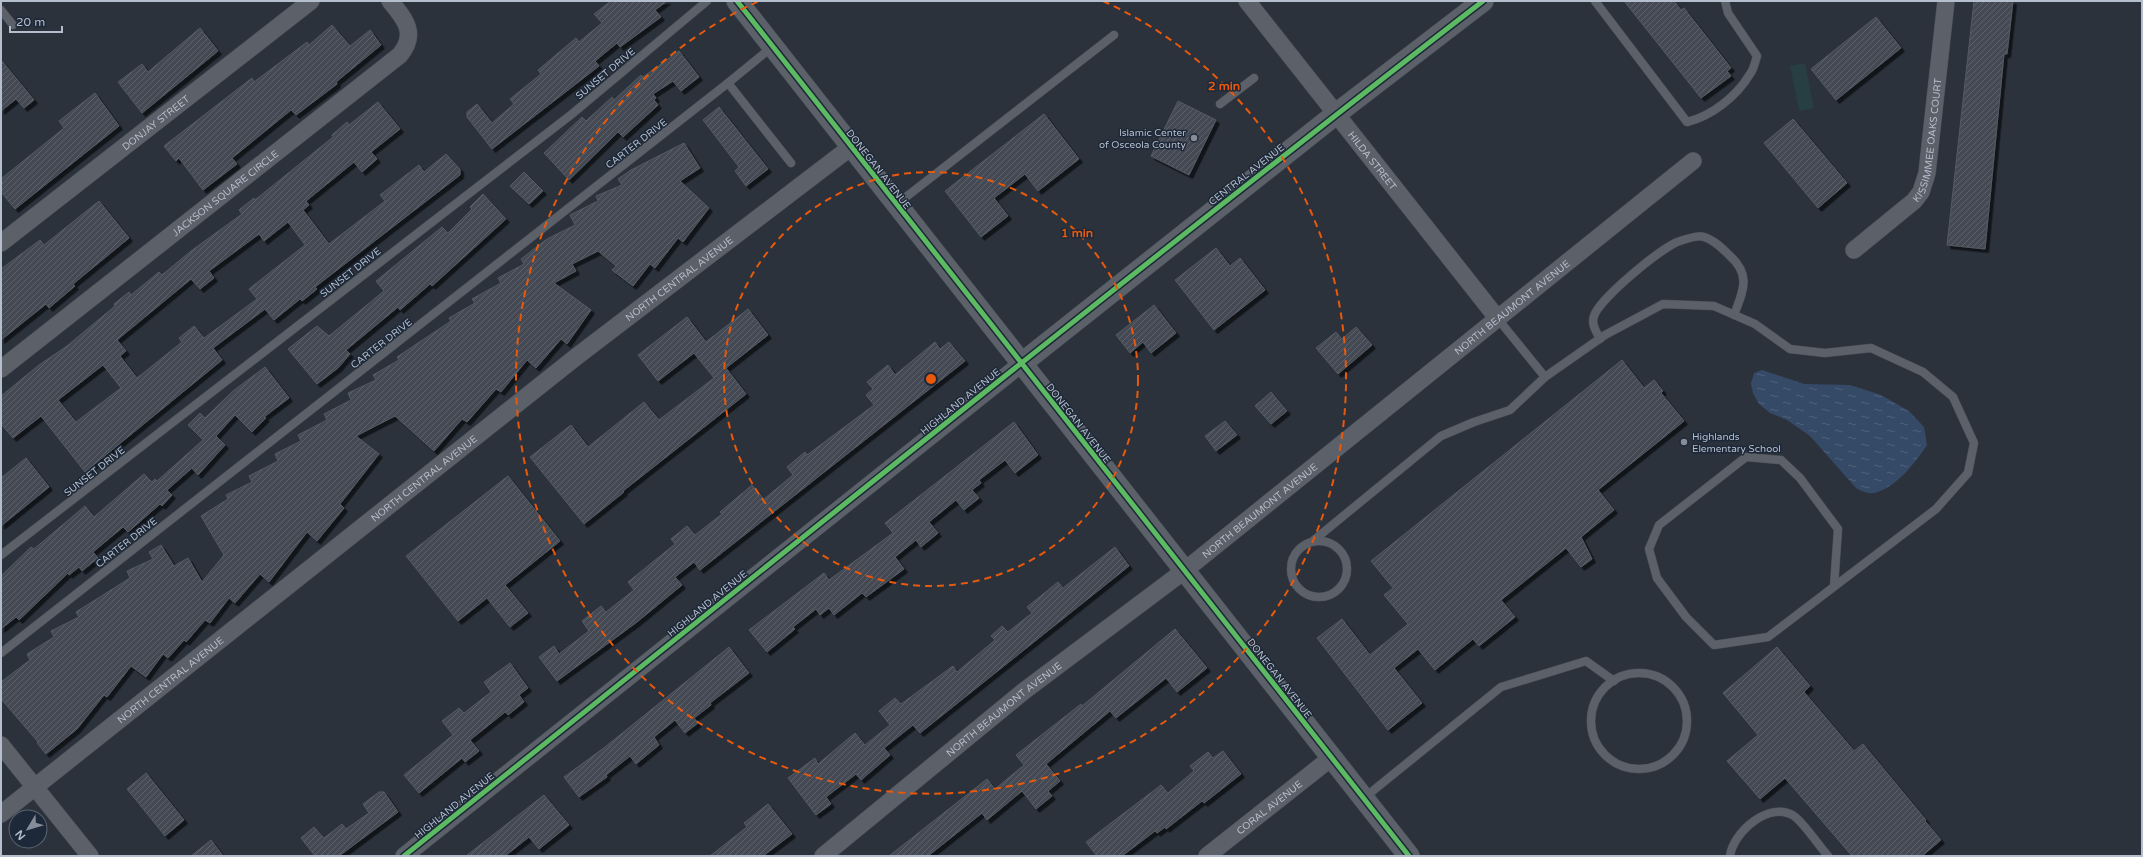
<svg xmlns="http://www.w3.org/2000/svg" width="2143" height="857" viewBox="0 0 2143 857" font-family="'Varela Round',sans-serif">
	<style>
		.green { fill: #273e43 }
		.water { fill: url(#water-ripples) }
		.building { fill: url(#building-hatch); stroke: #535a63; fill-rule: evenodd; filter: url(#shadow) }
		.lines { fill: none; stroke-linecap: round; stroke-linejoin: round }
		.service-casing { stroke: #494e56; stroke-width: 9 }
		.minor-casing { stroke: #494e56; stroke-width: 18 }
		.tertiary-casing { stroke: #494e56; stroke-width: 22 }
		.service { stroke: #5b6069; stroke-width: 8 }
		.minor { stroke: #5b6069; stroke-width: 17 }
		.tertiary { stroke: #5b6069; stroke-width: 21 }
		.cycleway-casing { stroke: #1d2838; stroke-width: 8 }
		.cycleway { stroke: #5cba63; stroke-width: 5 }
		.ring { fill: none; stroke: #e8590c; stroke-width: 2; stroke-dasharray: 7 5 }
		.poi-dot { fill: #858d9a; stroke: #1d2838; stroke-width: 1.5 }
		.labels { text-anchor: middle; stroke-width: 3; stroke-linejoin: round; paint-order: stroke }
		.street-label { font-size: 10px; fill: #b5becc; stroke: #1d2838 }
		.poi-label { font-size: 10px; fill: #b5becc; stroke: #1d2838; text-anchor: end }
		.centre { fill: #e8590c; stroke: #1d2838; stroke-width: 2 }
		.ring-label { font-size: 12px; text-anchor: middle; font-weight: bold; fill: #e8590c; stroke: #1d2838; stroke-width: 3; stroke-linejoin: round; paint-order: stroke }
	</style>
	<defs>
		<pattern id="water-ripples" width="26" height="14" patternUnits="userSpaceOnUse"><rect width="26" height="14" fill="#354a67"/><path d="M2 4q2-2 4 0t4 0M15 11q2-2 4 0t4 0" fill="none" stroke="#50627c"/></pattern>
		<pattern id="building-hatch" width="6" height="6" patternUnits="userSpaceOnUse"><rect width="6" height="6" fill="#444a52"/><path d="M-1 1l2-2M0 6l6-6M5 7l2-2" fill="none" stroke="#5d626a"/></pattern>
		<filter id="shadow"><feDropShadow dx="3.5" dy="3.5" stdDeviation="0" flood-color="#0009"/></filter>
	</defs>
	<rect width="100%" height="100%" fill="#2b323c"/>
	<polygon class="green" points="1805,63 1814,108 1799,111 1790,66"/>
	<path class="water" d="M1762,370L1804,384L1850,385L1881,395L1909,411L1924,427L1927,445C1915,463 1896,488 1874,493C1867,494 1861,491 1856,488L1810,436L1787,420L1770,413L1759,404L1753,393L1751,384L1754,373Z"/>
	<g class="building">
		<polygon points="611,1 667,1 655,10 661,17 620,47 617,43 595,61 599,66 492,149 467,117 467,112 477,104 492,123 514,104 510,99 541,74 538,70 576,38 579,42 602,23 594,14"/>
		<polygon points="1624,1 1674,1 1681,10 1684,8 1731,68 1727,71 1731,76 1701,98"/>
		<polygon points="1974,1 2013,1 2007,54 2004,54 1985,249 1947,245"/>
		<polygon points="1876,17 1901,48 1836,100 1811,69"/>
		<polygon points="332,25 350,46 370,30 381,45 336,82 337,84 296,115 291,110 232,158 237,164 203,190 179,158 176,161 164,146 252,78 254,82 307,42 309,45"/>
		<polygon points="200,28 218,51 142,113 118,82 142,64 148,72"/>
		<polygon points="679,51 699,77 681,91 673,81 653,94 656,98 654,100 658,105 623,137 618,132 569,180 544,153 582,117 586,121 612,97 614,100 641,75 643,77"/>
		<polygon points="1,60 34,100 24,108 16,99 1,111"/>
		<polygon points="95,93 119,126 15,209 1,192 1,179 64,128 59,121"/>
		<polygon points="1178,101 1216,120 1189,175 1151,156"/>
		<path d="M378,102L400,129L371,152L377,159L362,172L354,162L306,201L309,205L303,210L329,244L385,201L380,195L419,165L424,172L446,154L460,169V175L315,287L317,289L302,301L300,299L274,320L265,309L213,348L222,360L85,472L41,416L13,438L1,424V396L39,365L67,346L115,306L114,304L129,292L131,295L159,272L162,275L191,251L242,214L239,210L254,198L255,200L333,137L332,135L347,122L349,125ZM288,222L305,245L249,289L257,299L204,338L194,326L179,338L182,342L137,378L120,356L126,351L117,340L191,279L200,289L214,278L209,271L259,234L264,241ZM103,365L121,388L76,422L58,400Z"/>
		<polygon points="719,107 768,169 746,186 735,171 739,167 703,120"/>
		<polygon points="1044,114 1079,159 1038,191 1025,174 994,198 1008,216 981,237 945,191"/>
		<polygon points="1793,119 1847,183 1818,208 1764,143"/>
		<polygon points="684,143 700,168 680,181 709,208 683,242 678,238 655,268 650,264 633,286 612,270 616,266 598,251 572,264 576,271 554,283 591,310 567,344 561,339 536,368 527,360 501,392 496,389 467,422 462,419 434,451 395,416 356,436 379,454 340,504 344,508 317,541 307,532 269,582 260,574 235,603 229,598 210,623 205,620 186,642 184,640 168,658 163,654 146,677 131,666 107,697 104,695 77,729 46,754 37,743 38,742 1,699 1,682 30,660 27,654 54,637 51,631 79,617 76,612 130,578 127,571 153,559 149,552 161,545 174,566 188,558 202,582 224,555 201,516 228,499 226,495 252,482 249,476 278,461 275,454 301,441 298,435 327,420 324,414 351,400 348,393 376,380 373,375 399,360 397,357 451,321 449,318 475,303 472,299 501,283 498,278 524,264 521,259 547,239 575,225 570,215 598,201 596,196 622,185 618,179 631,170"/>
		<polygon points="524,172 543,191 529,204 510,186"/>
		<polygon points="483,194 506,219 432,286 430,284 400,310 398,307 346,350 350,354 338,368 317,384 288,349 317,326 329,336 384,291 376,281 442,227 448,233 472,209 470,207"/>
		<polygon points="99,201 129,238 73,284 75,286 49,308 46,304 1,340 1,269 40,240 44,245"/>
		<polygon points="1216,248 1230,266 1240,258 1265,290 1214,330 1175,280"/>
		<polygon points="1154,305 1176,333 1151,353 1143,342 1130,353 1116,335"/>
		<polygon points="748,309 768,335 726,368 746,394 623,491 624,492 584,524 530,457 571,425 588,447 644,402 659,420 714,378 694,353 658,381 638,355 687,317 706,342"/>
		<polygon points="1356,327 1372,345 1338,374 1316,348 1336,332 1342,339"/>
		<polygon points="935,342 940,349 949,342 965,361 700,570 694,562 675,577 682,585 637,622 557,681 539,657 554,646 559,654 589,631 582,621 601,606 606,612 634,590 628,582 675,544 671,539 687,526 695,535 722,514 720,512 752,485 764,499 793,475 787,467 805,452 807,455 874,405 866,395 873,389 867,382 888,365 895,375"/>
		<polygon points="1622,360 1644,388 1654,380 1663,391 1661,393 1684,421 1598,490 1614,510 1581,537 1592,559 1581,567 1566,548 1501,600 1515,617 1479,646 1473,639 1435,670 1418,649 1394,668 1422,703 1388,730 1317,638 1342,619 1370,655 1408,624 1384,595 1393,588 1371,561"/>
		<polygon points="265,367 289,398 264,417 266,418 252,432 235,415 216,436 225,445 198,475 192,468 167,490 172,495 162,506 160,504 128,532 123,527 93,552 98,558 82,571 79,567 69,575 68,573 19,620 16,617 1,629 1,576 31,547 34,549 85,506 94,517 144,474 152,482 155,479 157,481 203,440 188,425 200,413 205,418 233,391"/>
		<polygon points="1271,392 1287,411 1271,424 1255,406"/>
		<polygon points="1225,421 1237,435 1216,451 1205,436"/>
		<polygon points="1014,422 1038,455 1015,473 1005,460 979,480 981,483 972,490 979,498 964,510 956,500 929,522 938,533 921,547 916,540 895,557 904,569 866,597 862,593 834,615 829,608 820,615 816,609 793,627 795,629 767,652 749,630 824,573 829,580 893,533 885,523"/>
		<polygon points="26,458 49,487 1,526 1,478"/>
		<polygon points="508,476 560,541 505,585 528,613 510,627 487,598 458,621 406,556"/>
		<polygon points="1115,547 1129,566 920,733 913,725 884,748 890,755 861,780 856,774 826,797 831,804 816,815 788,778 815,758 818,764 855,733 865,745 890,725 879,711 895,698 901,704 953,666 957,672 995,640 991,636 1002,626 1008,632 1032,613 1027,607 1058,582 1063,588"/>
		<polygon points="1175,629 1207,668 1177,692 1166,678 1116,718 1110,711 1046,764 1060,781 1048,791 1052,796 1036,809 1022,791 987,820 982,813 928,856 889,856 987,779 995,789 1024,765 1016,755 1081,704 1082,706"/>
		<polygon points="729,647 749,673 710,703 711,705 694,718 698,723 685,733 675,720 654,737 659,745 636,764 630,756 606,775 607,777 579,797 564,777 605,747"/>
		<polygon points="1777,647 1810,686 1804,692 1854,751 1863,744 1926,820 1925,821 1941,840 1922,856 1852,856 1785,778 1760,799 1727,761 1758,735 1723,693"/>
		<polygon points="510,663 528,688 519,695 524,702 508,715 505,712 470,740 479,751 465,762 462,758 419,793 404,775 453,735 442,721 459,708 464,713 491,692 484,682"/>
		<polygon points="1223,751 1241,774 1204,803 1202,801 1166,829 1165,827 1157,833 1155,831 1122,856 1097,856 1086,842 1161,785 1168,793 1194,771 1190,766 1208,752 1213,758"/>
		<polygon points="146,773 184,820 165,836 127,789"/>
		<polygon points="379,792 384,792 398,812 339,856 315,856 301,838 314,827 324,838 342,824 346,829 369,813 363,804"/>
		<polygon points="544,795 569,825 539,849 529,837 505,856 466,856"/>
		<polygon points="768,804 792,834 763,856 710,856 747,827 744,823"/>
		<polygon points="211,840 223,856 191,856"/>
	</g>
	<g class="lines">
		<g class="service-casing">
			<g id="service">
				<path d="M1595,1L1687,122C1712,116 1737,96 1750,74C1754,69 1755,62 1757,56L1728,13L1725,1"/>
				<polyline points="1,10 13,25"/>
				<polyline points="728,83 791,163"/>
				<polyline points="1220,104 1254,78"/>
				<polyline points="897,204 1114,35"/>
				<polyline points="1498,319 1545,377 1605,335 1663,304 1714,306 1755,324 1790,349 1825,353 1871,348 1923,372 1953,397 1974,443 1968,473 1936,509 1768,637 1714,645 1686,617 1657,578 1649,549 1659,525 1746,457 1781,460 1800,478 1838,529 1834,586"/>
				<path d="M1600,339C1596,331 1591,324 1594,316C1599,299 1663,246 1680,241C1686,239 1699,235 1704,237C1714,240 1722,248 1729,255C1752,275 1743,291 1734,315"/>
				<polyline points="1314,540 1441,436 1474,422 1510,410 1545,377"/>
				<circle cx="1319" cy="569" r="28"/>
				<polyline points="1,555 572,114 707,1"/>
				<polyline points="1,653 728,83 772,47"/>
				<circle cx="1639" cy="721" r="48"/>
				<polyline points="1364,798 1501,687 1586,661 1614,681"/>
				<path d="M1730,856C1733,832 1770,800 1794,816C1803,822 1820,847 1828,856"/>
			</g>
		</g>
		<g class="minor-casing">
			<g id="minor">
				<path id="s1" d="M1247,1L1498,319"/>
				<path id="s2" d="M1,243L311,1"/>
				<path id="s3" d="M1854,250L1914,201L1921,192L1927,173L1946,1"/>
				<path id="s4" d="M1,369L400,55C417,34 406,20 390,1"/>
				<polyline points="1,745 90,856"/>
				<path id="s5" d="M1,814L576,357L851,147"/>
				<polyline points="404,856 1021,364"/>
				<path id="s6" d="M823,856L1024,691L1184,571L1693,161"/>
				<path id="s7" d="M1207,856L1331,758"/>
			</g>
		</g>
		<g class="tertiary-casing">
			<g id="tertiary">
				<polyline points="737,1 1409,856"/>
				<polyline points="1021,364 1336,114 1483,1"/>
			</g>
		</g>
		<use href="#service" class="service"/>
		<use href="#minor" class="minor"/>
		<use href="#tertiary" class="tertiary"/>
		<g class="cycleway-casing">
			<g id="cycleway">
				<polyline points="737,1 1409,856"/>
				<path d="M404,856C763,570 1120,281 1483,1"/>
			</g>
		</g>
		<use href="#cycleway" class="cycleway"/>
	</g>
	<g class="ring">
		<circle cx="931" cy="379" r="207"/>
		<path d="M1103 1A415 415 0 1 1 759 1"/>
	</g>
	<g class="poi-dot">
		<circle cx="1194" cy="138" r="4"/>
		<circle cx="1684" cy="442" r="4"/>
	</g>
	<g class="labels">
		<g class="street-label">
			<text transform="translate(605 73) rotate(-40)" y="4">SUNSET DRIVE</text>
			<text dy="4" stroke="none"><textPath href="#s2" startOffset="196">DONJAY STREET</textPath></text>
			<text dy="4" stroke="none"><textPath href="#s3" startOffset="141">KISSIMMEE OAKS COURT</textPath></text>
			<text transform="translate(636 143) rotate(-38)" y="4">CARTER DRIVE</text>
			<text dy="4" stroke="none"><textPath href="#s1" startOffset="203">HILDA STREET</textPath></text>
			<text transform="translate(879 169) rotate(52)" y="4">DONEGAN AVENUE</text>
			<text transform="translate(1246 174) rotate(-38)" y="4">CENTRAL AVENUE</text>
			<text dy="4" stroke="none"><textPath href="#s4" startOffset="285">JACKSON SQUARE CIRCLE</textPath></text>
			<text transform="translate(350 272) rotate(-38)" y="4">SUNSET DRIVE</text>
			<text dy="4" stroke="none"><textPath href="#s5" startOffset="864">NORTH CENTRAL AVENUE</textPath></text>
			<text dy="4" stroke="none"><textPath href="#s6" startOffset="881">NORTH BEAUMONT AVENUE</textPath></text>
			<text transform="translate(381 343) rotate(-38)" y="4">CARTER DRIVE</text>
			<text transform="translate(960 401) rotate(-39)" y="4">HIGHLAND AVENUE</text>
			<text transform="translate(1079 423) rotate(52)" y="4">DONEGAN AVENUE</text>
			<text transform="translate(94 471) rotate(-38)" y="4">SUNSET DRIVE</text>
			<text dy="4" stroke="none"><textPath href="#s5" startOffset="540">NORTH CENTRAL AVENUE</textPath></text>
			<text dy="4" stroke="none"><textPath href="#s6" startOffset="557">NORTH BEAUMONT AVENUE</textPath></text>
			<text transform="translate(126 542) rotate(-38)" y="4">CARTER DRIVE</text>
			<text transform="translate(707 603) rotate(-39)" y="4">HIGHLAND AVENUE</text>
			<text transform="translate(1280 678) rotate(52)" y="4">DONEGAN AVENUE</text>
			<text dy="4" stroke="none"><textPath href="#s5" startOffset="216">NORTH CENTRAL AVENUE</textPath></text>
			<text dy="4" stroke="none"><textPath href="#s6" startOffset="233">NORTH BEAUMONT AVENUE</textPath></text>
			<text transform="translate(454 805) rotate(-39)" y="4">HIGHLAND AVENUE</text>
			<text dy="4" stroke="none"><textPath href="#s7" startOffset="79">CORAL AVENUE</textPath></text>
		</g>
		<g class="poi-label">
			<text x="1186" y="136">Islamic Center<tspan x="1186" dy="12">of Osceola County</tspan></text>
			<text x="1692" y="440" text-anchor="start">Highlands<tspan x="1692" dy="12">Elementary School</tspan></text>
		</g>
	</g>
	<circle cx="931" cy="379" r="6" class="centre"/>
	<g class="ring-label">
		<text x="1224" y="90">2 min</text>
		<text x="1077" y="237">1 min</text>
	</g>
	<rect width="2143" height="857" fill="none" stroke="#b5becc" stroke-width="4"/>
	<g transform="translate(28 829) rotate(232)"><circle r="19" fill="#1d2838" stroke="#5a6473"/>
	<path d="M0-3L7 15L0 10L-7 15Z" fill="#858d9a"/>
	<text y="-6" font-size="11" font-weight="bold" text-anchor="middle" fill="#b5becc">N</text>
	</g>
	<path d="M10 26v6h52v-6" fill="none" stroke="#b5becc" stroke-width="2"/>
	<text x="16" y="26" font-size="12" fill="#b5becc" stroke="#1d2838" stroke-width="3" paint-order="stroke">20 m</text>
</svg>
